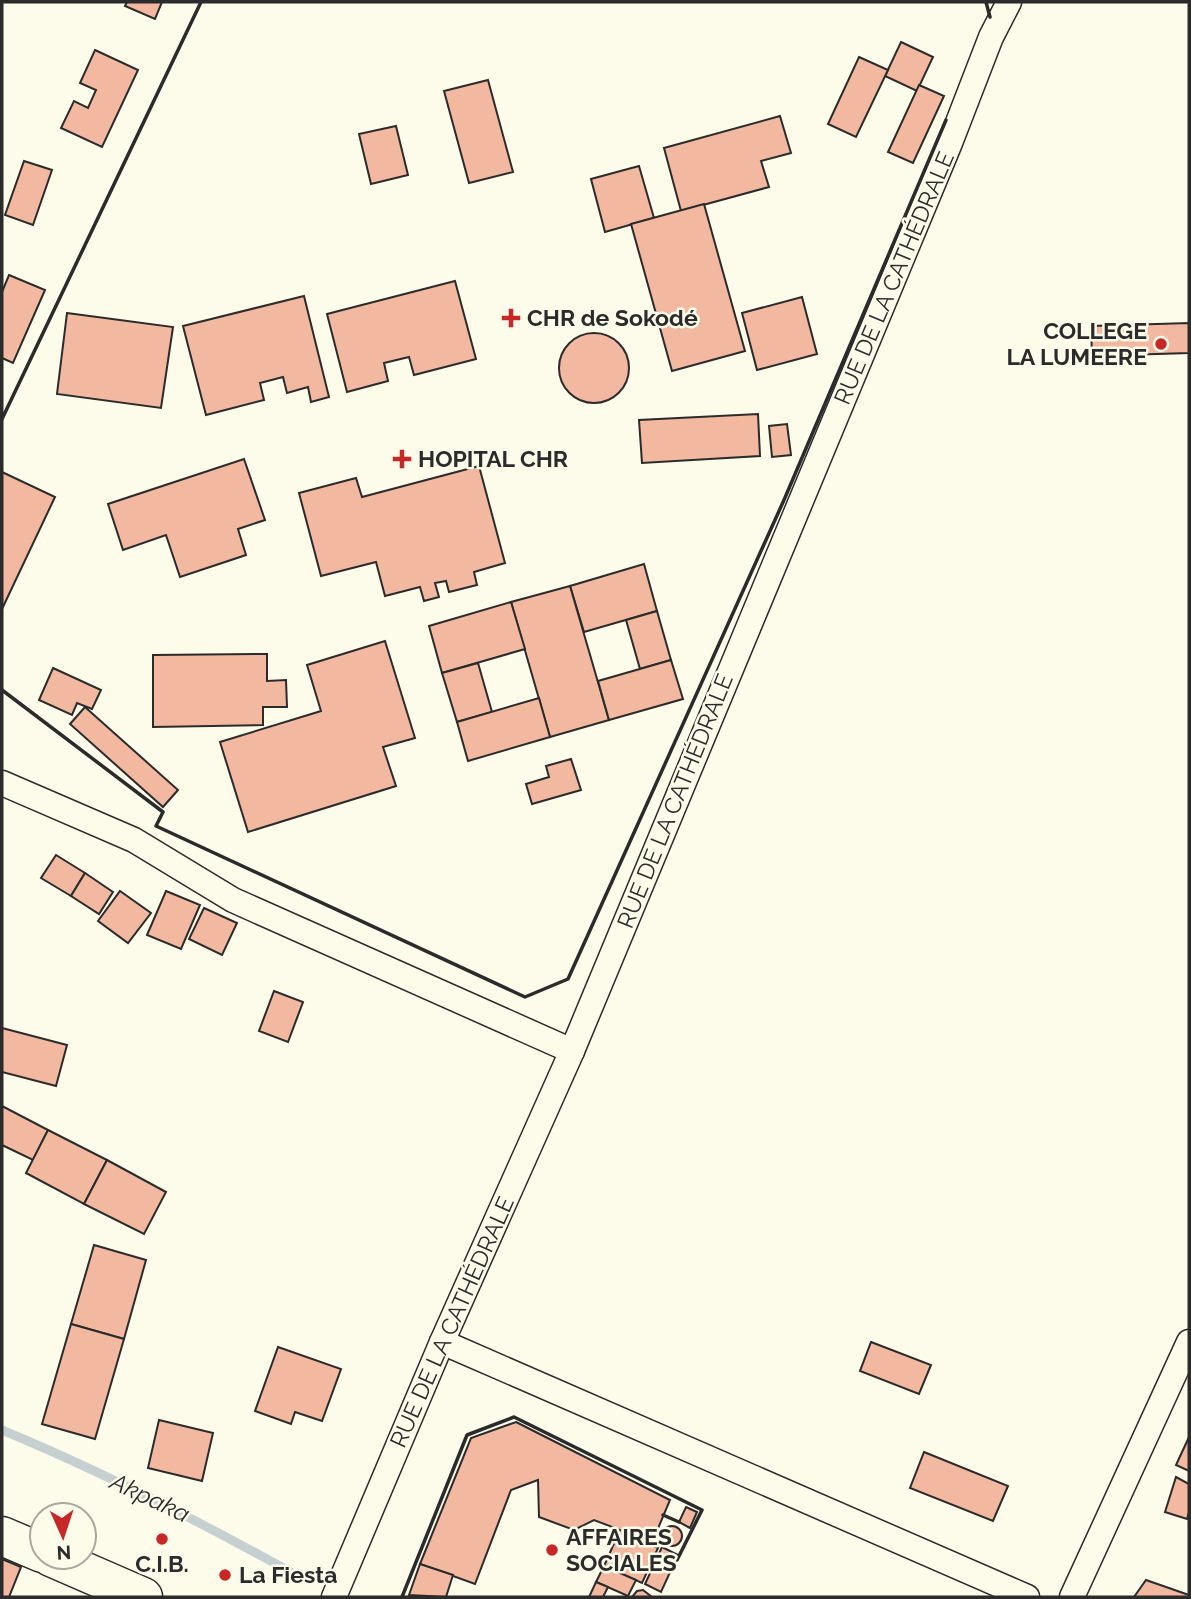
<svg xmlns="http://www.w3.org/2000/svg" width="1191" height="1599" viewBox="0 0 1191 1599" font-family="Raleway,sans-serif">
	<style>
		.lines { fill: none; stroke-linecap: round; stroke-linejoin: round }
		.stream { stroke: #c7d0d0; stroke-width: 9 }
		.building { fill: #f2b8a0; stroke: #2b2b2b; stroke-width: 2 }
		.minor-casing { stroke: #2b2b2b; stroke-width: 27 }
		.primary-casing { stroke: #2b2b2b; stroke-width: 41 }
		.minor { stroke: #fdfbea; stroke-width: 24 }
		.primary { stroke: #fdfbea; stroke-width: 38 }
		.wall { stroke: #2b2b2b; stroke-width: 3.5 }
		.poi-dot { fill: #c62828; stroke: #fdfbea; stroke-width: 2.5 }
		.labels { text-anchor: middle; stroke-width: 5; stroke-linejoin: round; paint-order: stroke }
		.street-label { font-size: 23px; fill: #2b2b2b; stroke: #fdfbea }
		.poi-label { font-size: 23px; font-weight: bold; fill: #2b2b2b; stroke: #fdfbea; text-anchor: start }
		.water-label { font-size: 24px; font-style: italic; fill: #2b2b2b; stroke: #fdfbea }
	</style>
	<rect width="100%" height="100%" fill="#fdfbea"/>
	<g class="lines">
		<path class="stream" d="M2,1430C103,1472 199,1521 294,1574"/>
	</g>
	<g class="building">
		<polygon points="127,2 162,2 155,19 125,6"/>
		<polygon points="901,42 933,57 917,91 885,76"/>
		<polygon points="95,50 138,70 102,147 61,128 74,101 88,108 96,90 80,83"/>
		<polygon points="859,57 888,70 856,137 828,124"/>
		<polygon points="488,80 513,172 469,183 444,91"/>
		<polygon points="919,85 944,96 913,163 888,152"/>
		<polygon points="780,116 791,153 761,161 769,187 681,211 664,148"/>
		<polygon points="396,126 408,175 371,184 359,134"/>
		<polygon points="24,161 52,170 33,225 5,215"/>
		<polygon points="639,166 654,218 605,232 591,179"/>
		<polygon points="704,204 745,351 672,371 631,224"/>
		<polygon points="9,275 45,290 13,363 2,358 2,292"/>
		<polygon points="455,281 476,359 414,375 409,357 384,363 388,381 347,392 327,314"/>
		<polygon points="304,296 329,397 311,402 308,387 287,393 283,377 260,383 264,400 206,415 183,326"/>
		<polygon points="802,297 817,354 757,370 742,313"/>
		<polygon points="67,313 173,327 161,408 57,394"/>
		<polygon points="1189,323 1189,353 1092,356 1091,326"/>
		<circle cx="594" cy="368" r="35"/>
		<polygon points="758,414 760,456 642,463 639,420"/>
		<polygon points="787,424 791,455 772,457 769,426"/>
		<polygon points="244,459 265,520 238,529 246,555 180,577 166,535 123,550 108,504"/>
		<polygon points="479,466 505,563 474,572 477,585 449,592 446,581 435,583 439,597 424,601 420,587 385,596 376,562 321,576 299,493 356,478 362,497"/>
		<polygon points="2,472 55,497 2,609"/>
		<polygon points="644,564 657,611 584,632 570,586"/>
		<polygon points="570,586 609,720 550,737 511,602"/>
		<polygon points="511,602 525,649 442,673 429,626"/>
		<polygon points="657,611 671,660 640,669 626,620"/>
		<polygon points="385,641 415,738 383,747 396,786 248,832 220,742 321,711 307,665"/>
		<polygon points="267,654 267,681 286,680 287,707 263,707 263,725 153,727 153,655"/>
		<polygon points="671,660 683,699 609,720 598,681"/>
		<polygon points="478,663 492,712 457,722 442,673"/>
		<polygon points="53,668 101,690 92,709 77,703 72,715 39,700"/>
		<polygon points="539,698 550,737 468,761 457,722"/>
		<polygon points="85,707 178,790 163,807 70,724"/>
		<polygon points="571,759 581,790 532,804 526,784 549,777 546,766"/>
		<polygon points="56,855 85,873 71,896 41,878"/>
		<polygon points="85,873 113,892 99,914 71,896"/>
		<polygon points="120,891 151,913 128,943 98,921"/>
		<polygon points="166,891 200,905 181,949 147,935"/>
		<polygon points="204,908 237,923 222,955 189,939"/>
		<polygon points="274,991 303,1002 288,1042 259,1031"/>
		<polygon points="2,1028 67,1045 56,1086 2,1072"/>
		<polygon points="2,1106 48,1130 33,1160 2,1145"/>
		<polygon points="48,1130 107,1160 84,1204 26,1173"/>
		<polygon points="107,1160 166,1192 144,1234 84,1204"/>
		<polygon points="94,1245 146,1260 124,1339 71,1324"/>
		<polygon points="71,1324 124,1339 95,1439 42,1424"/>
		<polygon points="871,1342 931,1365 919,1394 860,1371"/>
		<polygon points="278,1347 341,1369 322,1421 295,1412 291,1424 255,1411"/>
		<polygon points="159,1420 213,1433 202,1481 148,1468"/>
		<polygon points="516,1422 670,1500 651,1545 658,1548 642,1583 604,1566 620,1530 594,1520 574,1530 539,1517 538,1480 511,1490 475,1584 420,1564 471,1438"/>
		<polygon points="1189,1437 1189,1471 1176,1465"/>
		<polygon points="924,1452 1008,1486 993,1521 910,1488"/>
		<polygon points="1176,1477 1189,1484 1189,1512 1187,1519 1165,1512"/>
		<polygon points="686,1507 697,1512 690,1528 679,1522"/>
		<circle cx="672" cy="1536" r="10"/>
		<polygon points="662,1547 678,1555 661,1592 645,1584"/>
		<polygon points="2,1559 21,1567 9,1597 2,1597"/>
		<polygon points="420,1564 453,1575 446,1597 409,1595"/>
		<polygon points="604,1566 636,1580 628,1596 596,1582"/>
		<polygon points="1146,1580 1189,1595 1189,1597 1134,1597"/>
		<polygon points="596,1582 608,1587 603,1597 589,1597"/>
		<polygon points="643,1590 652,1597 632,1597 637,1591"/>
	</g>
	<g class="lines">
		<g class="minor-casing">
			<g id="minor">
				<polyline points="2,783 134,840 233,900 572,1051"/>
				<polyline points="442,1342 1027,1597"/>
				<polyline points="334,1597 442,1342 572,1051 950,143 991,37 1009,2"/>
				<polyline points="1072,1597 1189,1342"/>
			</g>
		</g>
		<g class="primary-casing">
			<g id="primary">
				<polyline points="2,1536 42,1553"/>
				<polyline points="51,1557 143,1597"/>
			</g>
		</g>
		<use href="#minor" class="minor"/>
		<use href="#primary" class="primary"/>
		<g class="wall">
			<polyline points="986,2 990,17"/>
			<polyline points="2,419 201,2"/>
			<polyline points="2,690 163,812 156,826 525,997 568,979 784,500 946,120"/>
			<polyline points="663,1515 679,1522"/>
			<polyline points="402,1597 467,1435 514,1417 702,1510 677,1560"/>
		</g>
	</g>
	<g class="poi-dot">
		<path d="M507.5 307.5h7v7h7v7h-7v7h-7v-7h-7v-7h7z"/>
		<circle cx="1161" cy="344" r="7"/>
		<path d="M398.5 448.5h7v7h7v7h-7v7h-7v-7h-7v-7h7z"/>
		<circle cx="162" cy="1539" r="7"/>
		<circle cx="552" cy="1550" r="7"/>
		<circle cx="225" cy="1575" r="7"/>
	</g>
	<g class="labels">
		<g class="street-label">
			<text transform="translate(894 278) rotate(-67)" y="8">RUE DE LA CATHÉDRALE</text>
			<text transform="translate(675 801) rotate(-68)" y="8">RUE DE LA CATHÉDRALE</text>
			<text transform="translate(452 1322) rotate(-66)" y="8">RUE DE LA CATHÉDRALE</text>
		</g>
		<g class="poi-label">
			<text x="527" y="326">CHR de Sokodé</text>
			<text x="1147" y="339" text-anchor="end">COLLEGE<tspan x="1147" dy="26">LA LUMEERE</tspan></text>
			<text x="418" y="467">HOPITAL CHR</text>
			<text x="566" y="1545">AFFAIRES<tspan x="566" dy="26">SOCIALES</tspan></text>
			<text x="162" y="1572" text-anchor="middle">C.I.B.</text>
			<text x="239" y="1583">La Fiesta</text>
		</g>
		<g class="water-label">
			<text transform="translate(150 1498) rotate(25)" y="8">Akpaka</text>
		</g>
	</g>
	<rect width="1191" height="1599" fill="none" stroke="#2b2b2b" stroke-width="7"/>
	<g transform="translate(63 1536) rotate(177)"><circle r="33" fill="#fdfbea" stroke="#a9a89e" stroke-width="2"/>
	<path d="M0-5L12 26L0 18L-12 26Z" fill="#c62828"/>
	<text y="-10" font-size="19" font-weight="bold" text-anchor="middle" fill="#2b2b2b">N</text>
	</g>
</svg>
